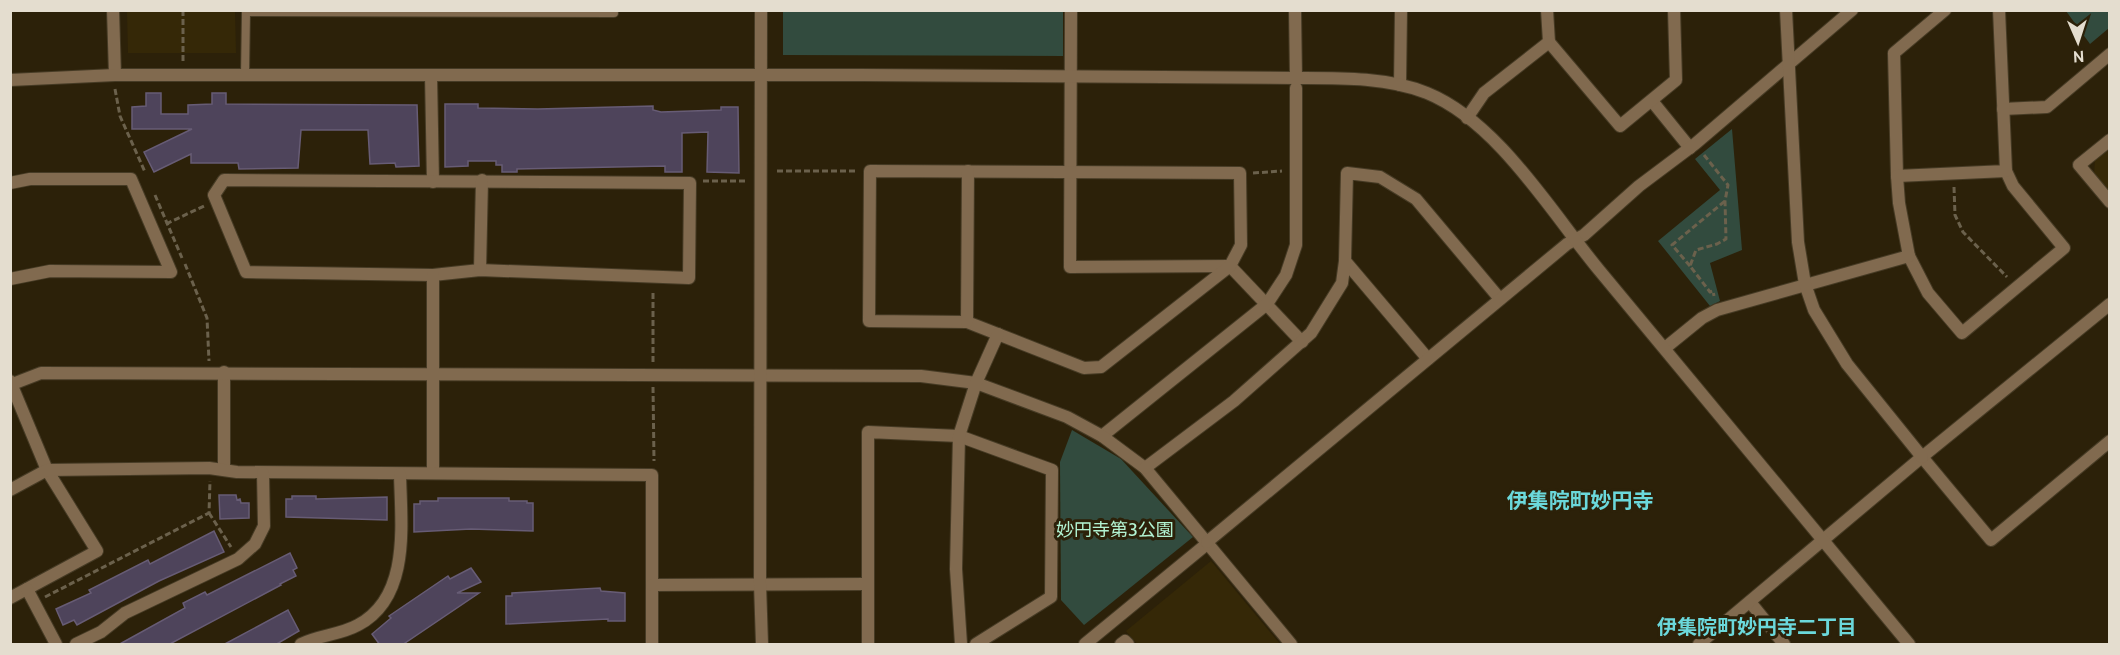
<svg xmlns="http://www.w3.org/2000/svg" width="2120" height="655" viewBox="0 0 2120 655" font-family="Cabin,'Noto Sans JP',sans-serif">
	<style>
		.built { fill: #352807 }
		.green { fill: #324b3e }
		.building { fill: #4e445b; stroke: #675c75; stroke-width: 1.5 }
		.lines { fill: none; stroke-linecap: round; stroke-linejoin: round }
		.service-casing { stroke: #463b25; stroke-width: 10 }
		.pedestrian-casing { stroke: #463b25; stroke-width: 14 }
		.minor-casing { stroke: #463b25; stroke-width: 14 }
		.tertiary-casing { stroke: #463b25; stroke-width: 14 }
		.path { stroke: #6b614c; stroke-width: 3; stroke-dasharray: 6 3; stroke-linecap: butt }
		.service { stroke: #816a4f; stroke-width: 8 }
		.pedestrian { stroke: #816a4f; stroke-width: 12 }
		.minor { stroke: #816a4f; stroke-width: 12 }
		.tertiary { stroke: #816a4f; stroke-width: 12 }
		.labels { text-anchor: middle; stroke-width: 6; stroke-linejoin: round; paint-order: stroke }
		.park-label { font-size: 18px; fill: #b2f3d2; stroke: #2c2109 }
		.neighbourhood-label { font-size: 20px; font-weight: bold; fill: #6bd8db; stroke: #2c2109 }
		.quarter-label { font-size: 21px; font-weight: bold; fill: #6bd8db; stroke: #2c2109 }
	</style>
	<rect width="100%" height="100%" fill="#2c2109"/>
	<g class="built">
		<polygon points="127,11 235,11 236,53 128,53"/>
		<polygon points="2109,148 2109,193 2094,176 2095,159"/>
		<polygon points="1211,561 1280,644 1137,644 1126,631"/>
	</g>
	<g class="green">
		<polygon points="783,11 1063,11 1063,56 783,55"/>
		<polygon points="2066,11 2109,11 2109,28 2090,44"/>
		<polygon points="1732,129 1742,250 1710,263 1720,301 1710,306 1658,241 1720,190 1695,159"/>
		<polygon points="1072,430 1121,459 1193,537 1084,625 1061,600 1060,462"/>
	</g>
	<g class="building">
		<polygon points="146,93 161,93 161,114 188,114 188,105 212,104 212,93 226,93 226,104 417,105 419,166 396,167 395,163 370,164 368,130 301,130 298,168 239,169 238,163 191,163 191,154 154,172 144,152 192,129 132,129 132,107 146,106"/>
		<polygon points="445,104 478,104 478,108 538,109 653,106 653,110 661,112 721,110 721,107 738,107 739,173 707,172 708,132 682,133 682,172 665,172 665,166 517,169 517,172 502,172 502,165 496,165 496,161 468,161 468,166 445,167"/>
		<polygon points="219,495 236,495 237,500 240,499 241,503 249,503 249,518 220,519"/>
		<polygon points="292,496 316,496 316,499 387,497 387,520 286,517 286,499 292,499"/>
		<polygon points="438,498 509,498 509,501 527,501 527,503 533,503 533,531 471,529 414,532 414,504 420,504 420,501 438,501"/>
		<polygon points="214,531 224,552 159,581 77,625 74,620 63,625 56,609 91,593 89,590 148,560 150,564"/>
		<polygon points="290,553 297,568 293,570 296,576 280,584 281,585 168,645 118,645 185,608 183,603 205,592 207,595"/>
		<polygon points="471,568 481,582 457,593 479,593 402,645 380,645 372,634 391,618 389,616 448,576 450,579"/>
		<polygon points="600,588 601,591 625,593 625,621 608,621 608,619 506,624 506,596 512,596 512,593"/>
		<polygon points="288,610 299,631 275,645 223,645"/>
	</g>
	<g class="lines">
		<g class="service-casing">
			<polyline id="service" points="245,75 246,12 614,13"/>
		</g>
		<g class="pedestrian-casing">
			<g id="pedestrian">
				<polyline points="1230,266 1302,342"/>
				<polyline points="1102,436 1267,304 1286,275 1296,245 1296,88"/>
				<polyline points="1085,644 1208,543"/>
			</g>
		</g>
		<g class="minor-casing">
			<g id="minor">
				<polyline points="113,10 115,75"/>
				<polyline points="1071,10 1070,267 1230,266"/>
				<polyline points="1295,10 1296,78"/>
				<polyline points="1547,10 1549,42"/>
				<polyline points="431,75 433,182"/>
				<polyline points="1400,85 1401,10"/>
				<polyline points="1652,101 1690,148"/>
				<polyline points="2003,109 2047,107 2110,54"/>
				<polyline points="1467,118 1484,93 1549,42 1620,126 1676,80 1674,10"/>
				<polyline points="2110,140 2079,165 2110,202"/>
				<polygon points="870,171 1240,173 1241,245 1230,266 1101,367 1084,368 967,322 869,321"/>
				<polyline points="1897,176 1894,53 1945,10"/>
				<polygon points="224,180 690,183 689,278 480,270 433,275 246,272 214,195"/>
				<polyline points="10,183 30,179 131,179 171,272 50,271 10,279"/>
				<polyline points="1909,256 1928,293 1962,333 2064,248 2013,186 2006,171"/>
				<polyline points="1345,261 1428,359"/>
				<polyline points="480,270 482,180"/>
				<polyline points="967,322 968,171"/>
				<polyline points="1665,348 1702,318 1717,310 1909,256 1899,203 1897,176 2006,171 1999,10"/>
				<polyline points="224,372 224,468"/>
				<polyline points="10,381 47,470 97,551 10,598"/>
				<polyline points="10,385 41,373 921,376 976,383 1067,417 1102,436 1145,468 1291,644"/>
				<polyline points="1922,457 1991,540 2110,441"/>
				<polyline points="1145,468 1234,401 1311,333 1342,283 1345,261 1347,173 1380,177 1416,199 1500,299"/>
				<polyline points="433,473 433,275"/>
				<polyline points="10,490 47,470 209,468 237,472 652,475 652,644"/>
				<polyline points="1207,542 1567,244 1584,235 1639,186 1695,144 1852,10"/>
				<polyline points="652,585 866,584"/>
				<polyline points="27,589 56,644"/>
				<polyline points="1750,602 1784,644"/>
				<polyline points="76,644 101,632 125,613 238,559 255,544 264,526 263,473"/>
				<path d="M301,644C319,635 340,635 358,625C411,597 401,524 400,474"/>
				<polyline points="868,644 868,432 959,436 1052,470 1051,597 976,644"/>
				<polyline points="961,644 956,569 959,436 976,383 998,334"/>
				<polyline points="1121,644 1125,641 1128,644"/>
				<polyline points="1699,644 1922,457 2110,304"/>
			</g>
		</g>
		<g class="tertiary-casing">
			<g id="tertiary">
				<polyline points="761,10 760,584 762,644"/>
				<polyline points="1786,10 1798,242 1805,284 1814,310 1847,364 1922,457"/>
				<path d="M10,80L115,75H863L1296,78C1338,78 1387,77 1427,93C1498,122 1551,212 1599,270C1703,394 1806,519 1909,644"/>
			</g>
		</g>
		<g class="path">
			<polyline points="183,10 183,63"/>
			<polyline points="115,89 120,116 145,172"/>
			<polyline points="1704,155 1728,185 1725,201 1726,239 1717,244 1696,250 1690,266 1710,292 1713,291 1714,296"/>
			<polyline points="777,171 857,171"/>
			<polyline points="1253,173 1282,171"/>
			<polyline points="703,181 746,181"/>
			<polyline points="1954,187 1955,215 1963,232 2007,277"/>
			<polyline points="155,195 182,258"/>
			<polyline points="166,224 204,206"/>
			<polyline points="185,264 207,318 209,361"/>
			<polyline points="1690,266 1672,245 1725,201"/>
			<polyline points="653,362 653,291"/>
			<polyline points="653,387 654,461"/>
			<polyline points="209,513 231,547"/>
			<polyline points="45,597 209,513 210,481"/>
		</g>
		<use href="#service" class="service"/>
		<use href="#pedestrian" class="pedestrian"/>
		<use href="#minor" class="minor"/>
		<use href="#tertiary" class="tertiary"/>
	</g>
	<g class="labels">
		<g class="park-label">
			<text x="1115" y="536">妙円寺第3公園</text>
		</g>
		<g class="neighbourhood-label">
			<text x="1757" y="634">伊集院町妙円寺二丁目</text>
		</g>
		<g class="quarter-label">
			<text x="1580" y="508">伊集院町妙円寺</text>
		</g>
	</g>
	<rect width="2120" height="655" fill="none" stroke="#e4ddcf" stroke-width="24"/>
	<g transform="translate(2078 42) rotate(177)" stroke="#2c2109" stroke-width="4.5" paint-order="stroke">
	<path d="M0-4.5L10 22L0 15L-10 22Z" fill="#e4ddcf"/>
	<text y="-9" font-size="16" font-weight="bold" text-anchor="middle" fill="#e4ddcf">N</text>
	</g>
</svg>
